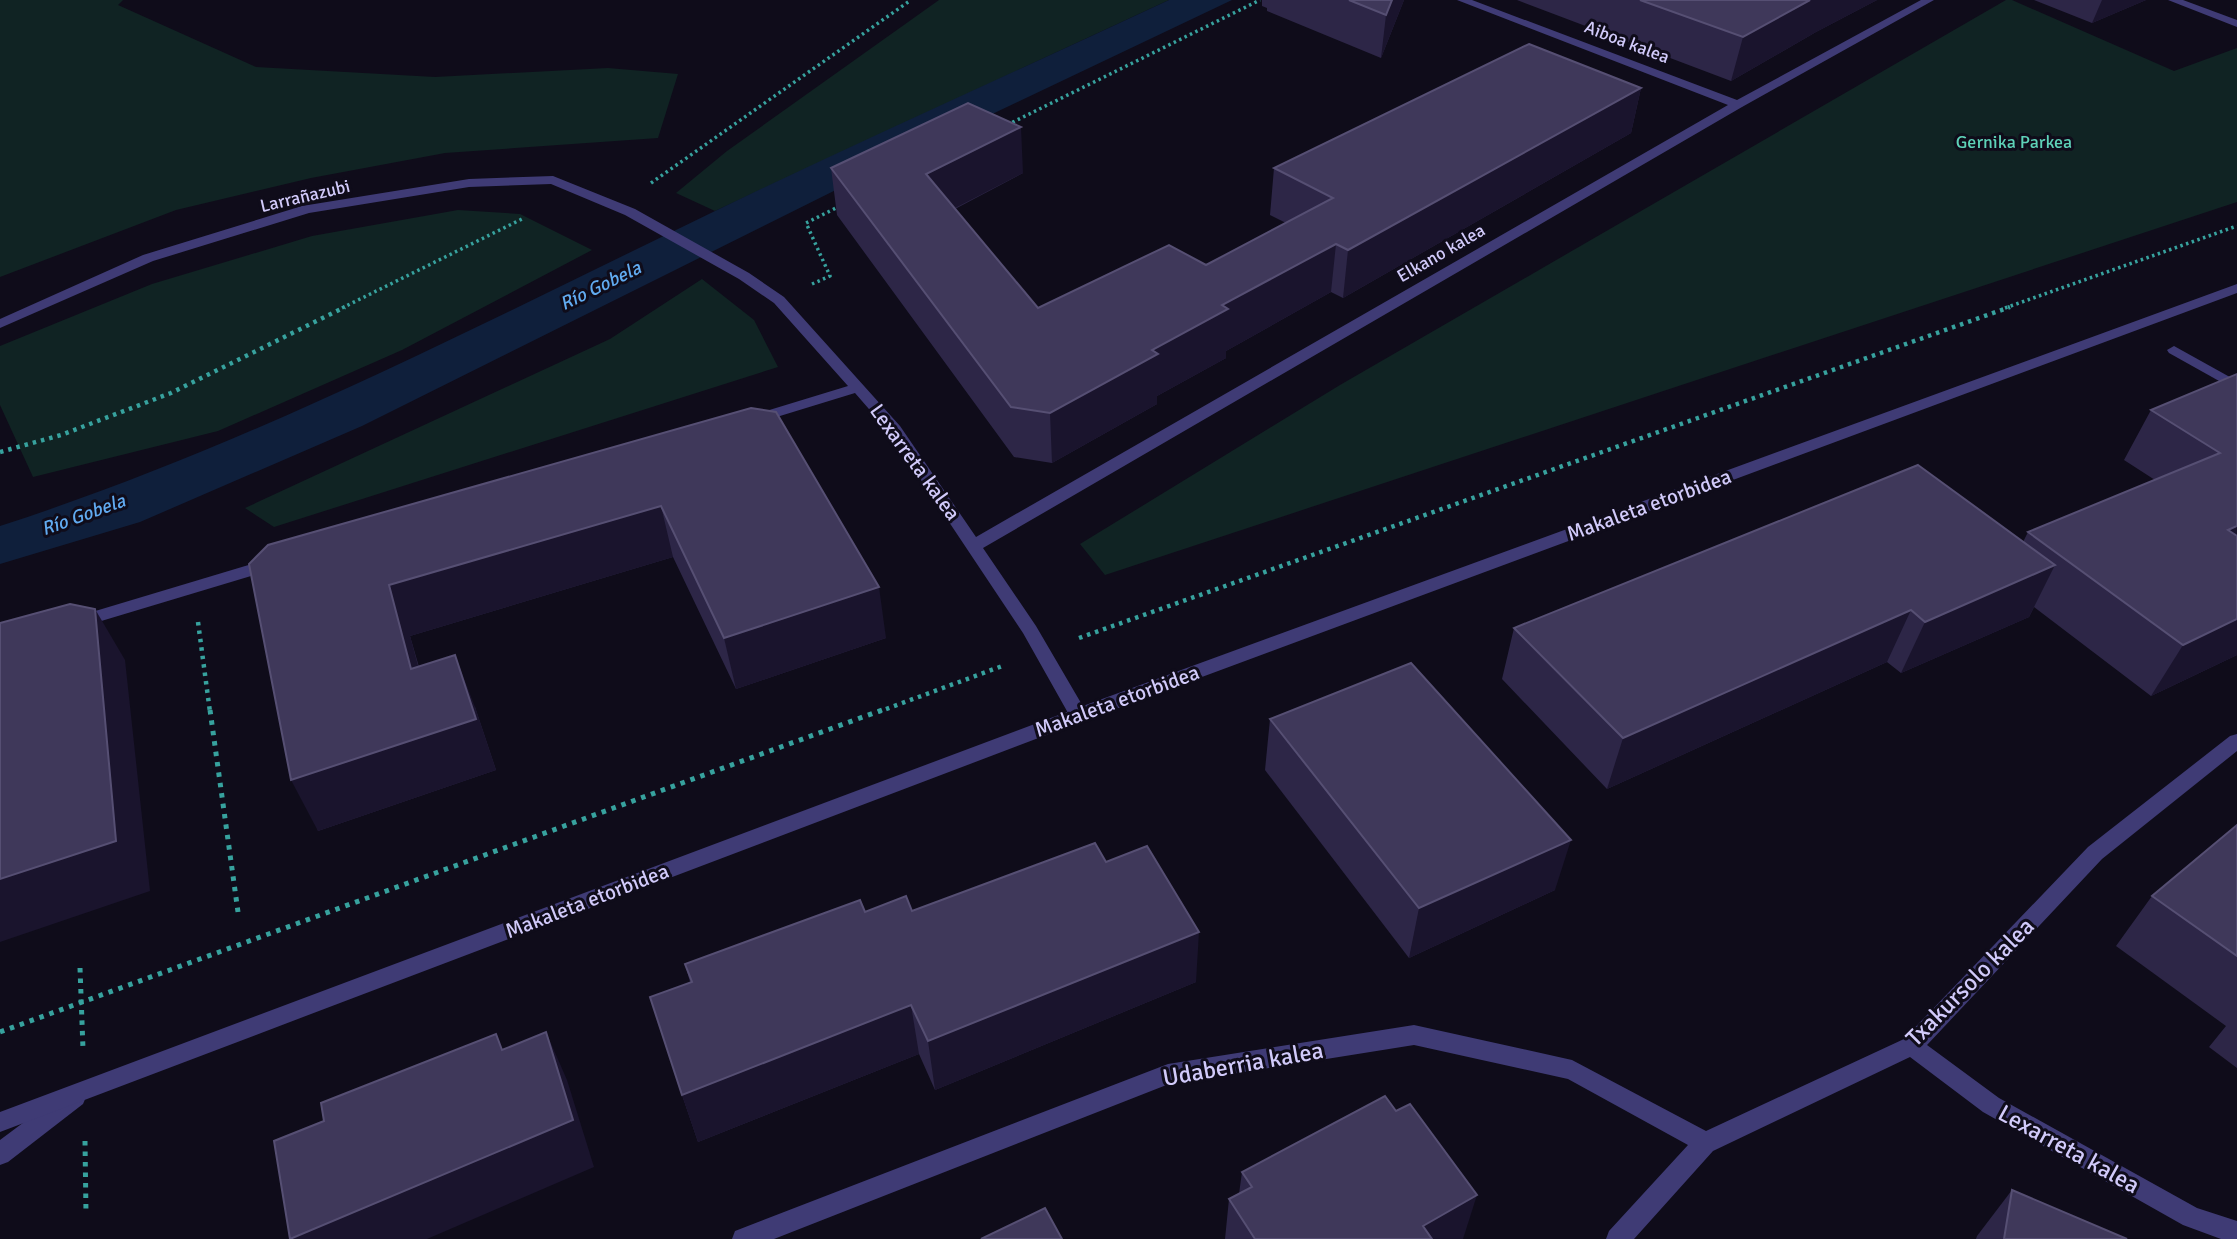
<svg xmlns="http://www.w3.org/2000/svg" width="2237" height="1239" viewBox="0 0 2237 1239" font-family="Signika,sans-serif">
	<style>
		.green { fill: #102323 }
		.water { fill: #0f1f3b }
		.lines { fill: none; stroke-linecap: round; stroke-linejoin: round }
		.path-far2 { stroke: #37a29e; stroke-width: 3.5; stroke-dasharray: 2.5 3.5; stroke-linecap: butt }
		.path-far1 { stroke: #37a29e; stroke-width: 4.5; stroke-dasharray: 3.5 5; stroke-linecap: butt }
		.path { stroke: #37a29e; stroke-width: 5; stroke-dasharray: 4.5 6; stroke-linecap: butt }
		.minor { fill: #3f3b75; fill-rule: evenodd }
		.tertiary { fill: #3f3b75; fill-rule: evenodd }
		.wall { fill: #2d2647 }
		.shaded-wall { fill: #1a142d }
		.building { fill: #3f385a; stroke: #564f73; stroke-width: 2 }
		.labels { text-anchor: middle; stroke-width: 6; stroke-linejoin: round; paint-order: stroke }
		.far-street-label { font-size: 18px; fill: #d1cafa; stroke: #0f0c1a }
		.far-park-label { font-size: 18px; fill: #5ed2b8; stroke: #0f0c1a }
		.far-water-label { font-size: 19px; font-style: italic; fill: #61abf1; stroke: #0f0c1a }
		.street-label { font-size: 21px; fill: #d1cafa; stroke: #0f0c1a }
		.near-street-label { font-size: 24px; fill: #d1cafa; stroke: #0f0c1a }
	</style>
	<rect width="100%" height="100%" fill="#0f0c1a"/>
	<g class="green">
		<polygon points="0,0 123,0 118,5 256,67 435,77 608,68 678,74 658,138 445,153 311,178 176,210 0,277"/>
		<polygon points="939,0 1169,0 715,211 676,193 727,151"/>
		<polygon points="2006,0 2012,0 2174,71 2237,48 2237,202 1105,575 1080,544 1340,385"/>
		<polygon points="458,210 520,214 592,250 402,350 218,431 33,477 0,405 0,346 152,284 312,236"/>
		<polygon points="702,279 754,320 778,367 274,527 245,508 610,339"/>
	</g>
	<path class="water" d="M1169,0H1232L902,157L362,426L140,522L0,564V526C248,446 479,325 713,212C864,139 1017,71 1169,0Z"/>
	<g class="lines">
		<g class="path-far2">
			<polyline points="1007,125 1260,0"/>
			<polyline points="651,183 911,0"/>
			<polyline points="812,284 830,276 806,223 838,207"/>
			<polyline points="342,308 524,218"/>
			<polyline points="2005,308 2237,226"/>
		</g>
		<g class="path-far1">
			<polyline points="0,452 61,435 171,393 345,307"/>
			<polyline points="198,622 210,712"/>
			<polyline points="1079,638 2010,307"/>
			<polyline points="878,712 1005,665"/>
		</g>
		<g class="path">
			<polyline points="210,710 238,912"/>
			<polyline points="80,968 83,1049"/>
			<polyline points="0,1032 882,710"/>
			<polyline points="85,1141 86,1214"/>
		</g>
		<g class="minor">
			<polygon points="1457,0 1472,0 1737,100 1921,0 1934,0 1742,107 983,548 1036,626 1088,715 1086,720 1072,720 1023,633 889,432 855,393 760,422 750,422 747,419 750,416 848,386 774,303 739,279 625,215 551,184 469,187 309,213 153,261 0,328 0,319 143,255 302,206 469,179 553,176 635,209 749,273 784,297 900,426 976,537 1728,105"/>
			<polygon points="2168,0 2183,0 2237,20 2237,27"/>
			<polygon points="2174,346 2237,381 2237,391 2169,353 2167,350"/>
			<polygon points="272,558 280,564 278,568 78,628 69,622 72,618"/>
			<polygon points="2237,734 2237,751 2102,859 1927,1045 1999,1098 2197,1208 2237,1221 2237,1239 2221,1239 2183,1225 1983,1112 1910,1057 1713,1151 1634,1239 1606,1239 1609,1231 1688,1145 1568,1079 1414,1045 1169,1084 774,1239 732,1239 735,1231 1168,1064 1414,1025 1572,1060 1706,1131 1904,1039 2088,847 2230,736"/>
			<polygon points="75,1087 83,1090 86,1097 83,1104 8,1162 0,1165 0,1140 67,1090"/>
		</g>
		<polygon class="tertiary" points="2237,284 2237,293 1086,720 0,1132 0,1112 1072,710"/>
	</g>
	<g class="wall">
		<polygon points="1262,0 1404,0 1381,58 1267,11 1267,8 1262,6"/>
		<polygon points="1517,0 1877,0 1816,32 1731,81"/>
		<polygon points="2034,0 2146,0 2092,23"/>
		<polygon points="1641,88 1631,133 1343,298 1331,292 1226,351 1226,358 1157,396 1157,404 1052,463 1014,457 837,215 831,168 1023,173 955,209 1038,308 1206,265 1286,223 1270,215 1274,168"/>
		<polygon points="2237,374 2237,655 2151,696 2034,607 2029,617 1901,673 1887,662 1607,789 1502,679 1514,628 2023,542 2028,532 2155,480 2124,460 2151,410"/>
		<polygon points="751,408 886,638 736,689 673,557 410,636 419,667 475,707 496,770 318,831 249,564"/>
		<polygon points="1270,719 1555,890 1409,958 1265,770"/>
		<polygon points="2237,825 2237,1068 2209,1047 2226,1026 2116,946 2152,896"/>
		<polygon points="1106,862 1196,982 935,1090 919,1054 698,1142 682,1095 690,982 685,964 912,911"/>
		<polygon points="1242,1172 1463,1239 1225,1239 1229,1199 1239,1194"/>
		<polygon points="2012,1190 2127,1239 1976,1239 1977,1236"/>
	</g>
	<g class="shaded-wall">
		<polygon points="1392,0 1404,0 1381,58 1386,15"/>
		<polygon points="1810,0 1877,0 1816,32 1731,81 1743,37"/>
		<polygon points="2102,0 2146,0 2092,23"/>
		<polygon points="1641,88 1631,133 1343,298 1348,250"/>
		<polygon points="1021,127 1023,173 930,221 926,174"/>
		<polygon points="1336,244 1331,292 1226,351 1226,358 1157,396 1157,404 1052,463 1050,413 1152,350 1222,305"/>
		<polygon points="661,506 673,557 410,636 433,721 411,669 389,585"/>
		<polygon points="2237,526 2237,562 2228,530"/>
		<polygon points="2055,565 2029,617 1901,673 1925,622"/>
		<polygon points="879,587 886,638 736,689 724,638"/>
		<polygon points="95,609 125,660 150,891 0,942 0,879"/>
		<polygon points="1911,610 1887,662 1607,789 1623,738"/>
		<polygon points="2237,619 2237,655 2151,696 2183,645"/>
		<polygon points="455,655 475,707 496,770 318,831 291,780"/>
		<polygon points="1571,840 1555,890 1409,958 1419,908"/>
		<polygon points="1199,932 1196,982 935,1090 928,1041"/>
		<polygon points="911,1005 919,1054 698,1142 682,1095"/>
		<polygon points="546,1032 567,1080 594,1167 427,1239 290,1239"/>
		<polygon points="1477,1195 1463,1239 1419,1239 1423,1226"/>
	</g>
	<g class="building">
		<polygon points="1349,0 1392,0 1386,15"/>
		<polygon points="1640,0 1810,0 1743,37"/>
		<polygon points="1529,44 1641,88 1348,250 1336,244 1222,305 1228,309 1152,350 1158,354 1050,413 1011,407 831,168 968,103 1021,127 926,174 1038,308 1169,245 1206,265 1333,198 1274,168"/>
		<polygon points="2237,374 2237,526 2228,530 2237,536 2237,619 2183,645 2028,532 2220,453 2151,410"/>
		<polygon points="751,408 776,412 879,587 724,638 661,506 389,585 411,669 455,655 476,719 291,780 249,564 268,545"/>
		<polygon points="1918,465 2055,565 1925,622 1911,610 1623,738 1514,628"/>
		<polygon points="70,604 95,609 116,841 0,879 0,623"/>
		<polygon points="1411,663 1571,840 1419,908 1270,719"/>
		<polygon points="2237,825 2237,956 2152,896"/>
		<polygon points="1095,843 1106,862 1147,846 1199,932 928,1041 911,1005 682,1095 650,997 692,982 685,964 860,900 865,912 906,896 912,911"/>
		<polygon points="546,1032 573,1120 290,1239 274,1141 324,1121 321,1103 496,1034 502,1050"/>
		<polygon points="1385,1096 1396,1111 1410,1104 1477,1195 1423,1226 1432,1239 1255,1239 1229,1199 1252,1187 1242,1172"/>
		<polygon points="2012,1190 2127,1239 2004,1239"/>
		<polygon points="1045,1208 1062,1239 981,1239"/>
	</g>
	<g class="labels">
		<g class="far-street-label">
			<text transform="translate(1627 42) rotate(21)" y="6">Aiboa kalea</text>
			<text transform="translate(305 196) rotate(-13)" y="6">Larrañazubi</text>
			<text transform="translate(1441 253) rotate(-30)" y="6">Elkano kalea</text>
		</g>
		<g class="far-park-label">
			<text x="2014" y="148">Gernika Parkea</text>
		</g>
		<g class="far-water-label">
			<text transform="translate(600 285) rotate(-26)" y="7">Río Gobela</text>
			<text transform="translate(83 514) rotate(-20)" y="7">Río Gobela</text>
		</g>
		<g class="street-label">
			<text transform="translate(915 462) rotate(54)" y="7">Lexarreta kalea</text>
			<text transform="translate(1649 505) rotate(-20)" y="7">Makaleta etorbidea</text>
			<text transform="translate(1117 701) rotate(-20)" y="7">Makaleta etorbidea</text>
			<text transform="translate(587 901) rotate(-21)" y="7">Makaleta etorbidea</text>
		</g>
		<g class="near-street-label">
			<text transform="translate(1970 982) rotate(-45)" y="8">Txakursolo kalea</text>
			<text transform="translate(1243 1064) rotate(-10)" y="8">Udaberria kalea</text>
			<text transform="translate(2069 1149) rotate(29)" y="8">Lexarreta kalea</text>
		</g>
	</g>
</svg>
